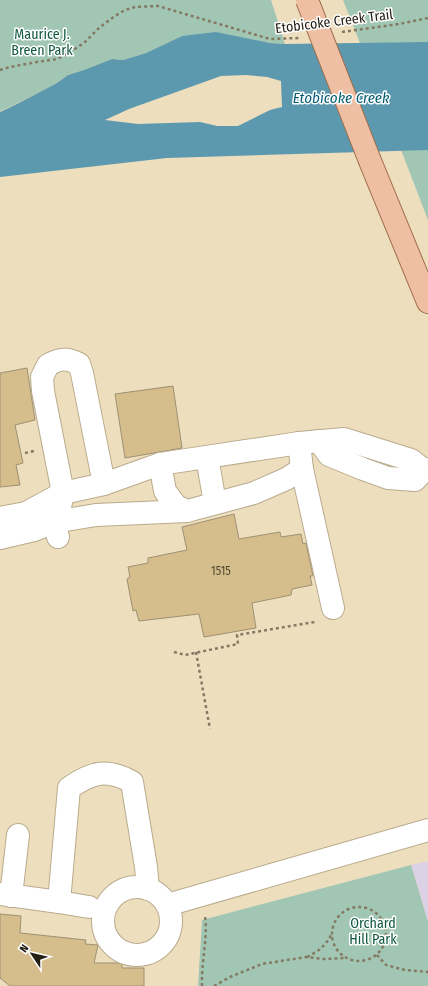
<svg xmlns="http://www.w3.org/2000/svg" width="428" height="986" viewBox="0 0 428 986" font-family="'Fira Sans Condensed',sans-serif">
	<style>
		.commercial { fill: #dcd1e5 }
		.green { fill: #a2c6b4 }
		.water { fill: #5c99af; fill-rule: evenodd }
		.building { fill: #d5be8c; stroke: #9e9073 }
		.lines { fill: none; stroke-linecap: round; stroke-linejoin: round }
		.minor-casing { stroke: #b9ab8c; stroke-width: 24 }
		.major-casing { stroke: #a06c49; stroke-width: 24 }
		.path { stroke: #847a64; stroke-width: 2.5; stroke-dasharray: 3 3; stroke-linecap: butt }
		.minor { stroke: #fff; stroke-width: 22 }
		.major { stroke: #eebfa3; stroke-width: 22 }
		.major-bridge-casing { stroke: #a06c49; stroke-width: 24; stroke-linecap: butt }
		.major-bridge { stroke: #eebfa3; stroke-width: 22 }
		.labels { text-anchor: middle; stroke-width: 3; stroke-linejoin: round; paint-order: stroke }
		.number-label { font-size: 12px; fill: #514832 }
		.street-label { font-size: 14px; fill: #252014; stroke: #fff }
		.park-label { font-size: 14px; fill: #10583f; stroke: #fff }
		.water-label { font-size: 15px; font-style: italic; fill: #045c73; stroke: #fff }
	</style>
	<rect width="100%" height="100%" fill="#eddebe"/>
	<polygon class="commercial" points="428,861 428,922 411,865"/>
	<g class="green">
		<polygon points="0,0 271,0 285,44 182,36 146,53 123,60 112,59 84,70 68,75 57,83 14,105 0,111"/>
		<polygon points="343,0 428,0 428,220 353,25"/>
		<polygon points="411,865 428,922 428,986 198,986 202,920"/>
	</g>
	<path class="water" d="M216,32L270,43L285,44L428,42V150L167,158L0,177V112L15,105L57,83L68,75L84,70L112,59L123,60L146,53L182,36ZM246,75L267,77L281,81L282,107L270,110L238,126H217L200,122L138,124L105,120L129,109L221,76Z"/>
	<g class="building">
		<polygon points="27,368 35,420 15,425 23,463 16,465 20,485 0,487 0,373"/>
		<polygon points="173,386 182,448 125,458 115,394"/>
		<polygon points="234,514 239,539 280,532 281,537 301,534 303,544 306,543 313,576 310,576 312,585 292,589 291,595 252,603 256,628 204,637 199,614 139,621 136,610 133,611 127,579 130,577 128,567 148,563 148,558 187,550 182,527"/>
		<polygon points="0,914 21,916 20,933 86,940 85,944 98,945 94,963 122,963 122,968 144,968 144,986 10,986 0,978"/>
	</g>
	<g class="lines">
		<g class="minor-casing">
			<g id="minor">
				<polyline points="319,441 329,455 363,469 388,478 415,480 424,470 428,469"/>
				<polyline points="207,457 215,503"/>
				<polyline points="160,464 165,491 176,506 187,511 254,493 286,479 302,469 299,443"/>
				<polyline points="302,469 333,608"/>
				<polyline points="0,518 26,513 63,493 104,484 160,464 299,443 344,439 411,460 424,470"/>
				<polyline points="58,537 54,522 96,515 187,511"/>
				<path d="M0,538L34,530L54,522L60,507L63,493L43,391L42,377L48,365C61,358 66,358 79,364L82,373L104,484"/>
				<circle cx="137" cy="921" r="34"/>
				<polyline points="0,894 59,902"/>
				<polyline points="11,896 18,835"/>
				<polyline points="167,905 428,830"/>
				<path d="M89,907L59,902L69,788C92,772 107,768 132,782L146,867L148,889"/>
			</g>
		</g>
		<g class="major-casing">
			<polyline id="major" points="370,161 428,302"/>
		</g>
		<g class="path">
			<polyline points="342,32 399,24 428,18"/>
			<polyline points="0,70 10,67 37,62 57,59 67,54 84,43 100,27 115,16 125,10 135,7 158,6 270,39 299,38"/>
			<polyline points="25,453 34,451"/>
			<polyline points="174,652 185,655 238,644 237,635 315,622"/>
			<polyline points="196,652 210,729"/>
			<circle cx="359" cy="934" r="27"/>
			<polyline points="377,955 386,965 405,970 428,972"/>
			<path d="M307,957C319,951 325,946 332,934"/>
			<path d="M202,986C201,963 208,938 205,916"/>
			<polyline points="214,986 230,977 262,964 306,957 324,959 346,958"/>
		</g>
		<use href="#minor" class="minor"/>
		<use href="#major" class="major"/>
		<g class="major-bridge-casing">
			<polyline id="major-bridge" points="307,0 370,161"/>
		</g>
		<use href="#major-bridge" class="major-bridge"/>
	</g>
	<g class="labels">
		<g class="number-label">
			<text x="221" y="575">1515</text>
		</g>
		<g class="street-label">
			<text transform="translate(334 21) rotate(-7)" y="5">Etobicoke Creek Trail</text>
		</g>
		<g class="park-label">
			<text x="42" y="39">Maurice J.<tspan x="42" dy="16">Breen Park</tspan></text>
			<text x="373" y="928">Orchard<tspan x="373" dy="16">Hill Park</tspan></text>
		</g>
		<g class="water-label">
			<text x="341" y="103">Etobicoke Creek</text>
		</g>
	</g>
	<g transform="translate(32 954) rotate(305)" stroke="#ffffff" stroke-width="3" paint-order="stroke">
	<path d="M0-3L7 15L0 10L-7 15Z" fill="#252014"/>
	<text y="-6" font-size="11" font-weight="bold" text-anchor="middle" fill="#252014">N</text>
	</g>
</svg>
